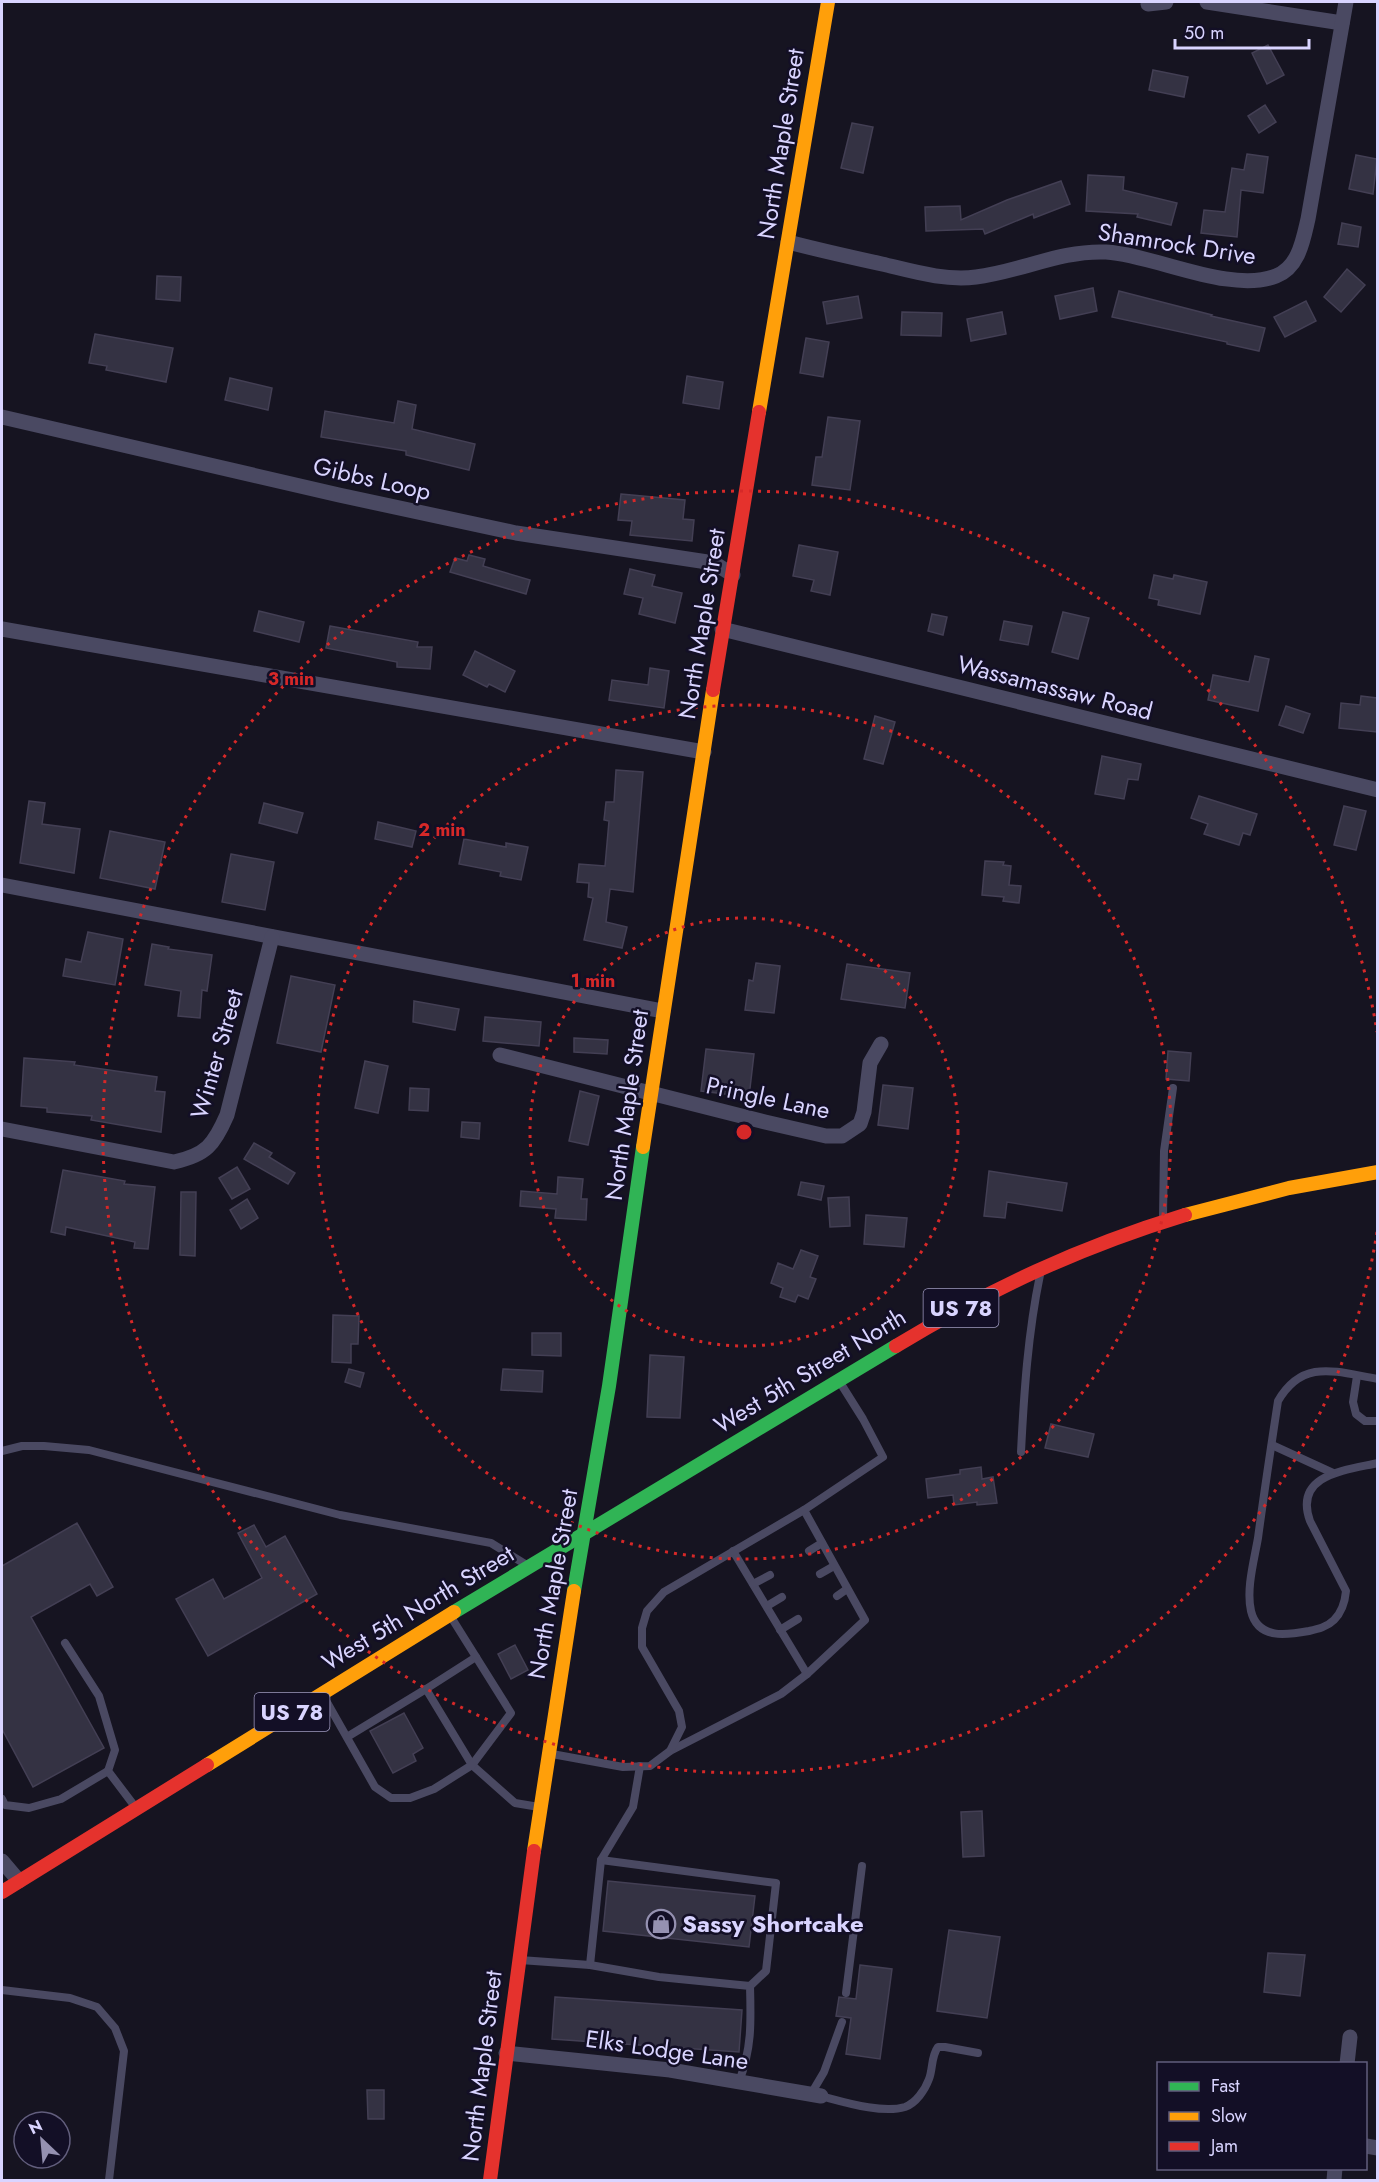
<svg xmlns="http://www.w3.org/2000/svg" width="1379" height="2182" viewBox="0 0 1379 2182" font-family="Jost,sans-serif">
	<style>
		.building { fill: #343243; stroke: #433f54; stroke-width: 1.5 }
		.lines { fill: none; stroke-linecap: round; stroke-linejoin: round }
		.lane { stroke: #4a4962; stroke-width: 8 }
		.street { stroke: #4a4962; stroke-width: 15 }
		.fast { stroke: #30b455; stroke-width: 14 }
		.slow { stroke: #ff9f0a; stroke-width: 14 }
		.jam { stroke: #e5322d; stroke-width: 14 }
		.ring { fill: none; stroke: #d62828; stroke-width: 3; stroke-dasharray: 3 6 }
		.labels { text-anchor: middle; stroke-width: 5; stroke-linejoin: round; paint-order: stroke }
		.shield { fill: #130f26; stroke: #9e99be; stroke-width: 1.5 }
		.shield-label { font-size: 22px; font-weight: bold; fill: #d9d4ff }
		.street-label { font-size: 24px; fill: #d9d4ff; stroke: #130f26 }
		.poi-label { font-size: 24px; font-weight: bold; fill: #d9d4ff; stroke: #130f26; text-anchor: start }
		.centre { fill: #d62828; stroke: #130f26; stroke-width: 3 }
		.ring-label { font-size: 18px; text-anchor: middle; font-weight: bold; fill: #d62828; stroke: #130f26; stroke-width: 5; stroke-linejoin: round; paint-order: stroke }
	</style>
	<rect width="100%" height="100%" fill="#161421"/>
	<g class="building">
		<polygon points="1268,45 1284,75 1267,84 1252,53"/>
		<polygon points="1153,70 1188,77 1184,97 1149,90"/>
		<polygon points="1265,105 1276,122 1259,133 1248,116"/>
		<polygon points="852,123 873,127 863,173 841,168"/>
		<polygon points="1247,154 1268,157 1263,193 1241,190 1237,237 1201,233 1204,210 1225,212 1232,168 1244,170"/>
		<polygon points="1356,155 1377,159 1373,194 1349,189"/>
		<polygon points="1088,175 1124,177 1123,190 1177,203 1171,225 1137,217 1138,214 1086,211"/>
		<polygon points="1061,181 1070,204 1034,218 1033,214 985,234 983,229 926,231 925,207 960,206 961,220 1007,200"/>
		<polygon points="1342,223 1361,227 1358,247 1338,244"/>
		<polygon points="1347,269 1365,285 1341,312 1324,297"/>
		<polygon points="157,276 181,277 180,301 156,299"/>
		<polygon points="1093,288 1097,311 1060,319 1055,296"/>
		<polygon points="1119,291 1212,315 1211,316 1265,328 1259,351 1227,344 1227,342 1112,317"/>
		<polygon points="858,296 862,318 827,324 823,302"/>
		<polygon points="1306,301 1316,321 1285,337 1274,317"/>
		<polygon points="902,312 942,313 941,336 901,335"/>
		<polygon points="1002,312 1006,334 971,341 967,319"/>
		<polygon points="95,334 173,348 166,382 106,370 107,366 89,363"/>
		<polygon points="806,338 829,342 823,377 800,373"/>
		<polygon points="687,376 723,382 719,409 683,403"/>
		<polygon points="230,378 272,388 268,410 225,400"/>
		<polygon points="398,401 416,405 412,429 475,444 469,470 406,455 406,451 321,437 325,411 394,423"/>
		<polygon points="828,417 860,421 850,490 812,485 816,457 822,457"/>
		<polygon points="621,494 685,500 683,519 694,520 692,541 630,535 632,521 618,520"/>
		<polygon points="799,545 838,552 830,595 811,591 814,580 793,576"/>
		<polygon points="469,555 485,559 483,566 530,580 526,594 450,572 455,558 467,561"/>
		<polygon points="630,569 655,575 652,586 682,593 675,623 639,614 643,598 624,594"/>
		<polygon points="1154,575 1173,579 1174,575 1207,582 1200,614 1158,605 1159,600 1149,598"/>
		<polygon points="259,611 304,622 299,642 254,631"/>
		<polygon points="1063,612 1089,618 1078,659 1052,652"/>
		<polygon points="932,614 947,617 943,635 928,631"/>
		<polygon points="1004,621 1032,626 1028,645 1000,640"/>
		<polygon points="330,626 418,642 417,647 432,647 430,669 397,667 397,662 326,648"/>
		<polygon points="475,651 515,671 505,692 489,684 487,687 463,675"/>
		<polygon points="1255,656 1269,659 1258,711 1208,700 1213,675 1249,682"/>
		<polygon points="650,668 669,671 664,708 609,700 612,680 648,685"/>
		<polygon points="1361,696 1377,698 1377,732 1339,728 1341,703 1360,705"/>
		<polygon points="1286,706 1310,714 1303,733 1279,725"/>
		<polygon points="875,716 895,722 883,764 864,759"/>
		<polygon points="1102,756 1141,764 1138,780 1128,779 1124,799 1095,794"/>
		<polygon points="616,770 643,772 633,892 610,889 606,922 627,927 622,948 584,940 593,898 588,897 589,883 577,882 579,864 605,866 609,821 604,820 606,802 614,802"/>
		<polygon points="1199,796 1257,814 1250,835 1243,833 1239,845 1204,834 1208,824 1191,818"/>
		<polygon points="29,801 45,803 42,824 80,829 74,873 20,863"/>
		<polygon points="264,803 303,813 297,833 259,823"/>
		<polygon points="1344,806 1366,811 1356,850 1334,845"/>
		<polygon points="378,822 416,831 412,847 375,839"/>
		<polygon points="110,831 165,842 155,889 100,878"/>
		<polygon points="464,839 506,847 506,843 528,847 521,880 500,876 501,872 459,864"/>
		<polygon points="231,854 274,862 265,910 222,902"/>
		<polygon points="985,861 1004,862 1003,865 1011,866 1009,885 1021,886 1019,903 1003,901 1004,897 982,895"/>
		<polygon points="88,932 123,939 115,985 63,976 66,959 81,962"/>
		<polygon points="152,944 169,947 168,949 212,955 207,991 202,990 200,1018 178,1016 181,991 145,985"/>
		<polygon points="756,963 780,966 774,1013 745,1010 749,980 753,981"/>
		<polygon points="847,964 910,973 905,1008 841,999"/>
		<polygon points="291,976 335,985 321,1052 277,1043"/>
		<polygon points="414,1001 459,1009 455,1030 413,1022"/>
		<polygon points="485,1017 541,1022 539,1046 483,1041"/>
		<polygon points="574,1038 608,1040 607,1054 574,1052"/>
		<polygon points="706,1049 754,1054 749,1097 701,1091"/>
		<polygon points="1168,1051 1191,1053 1189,1081 1166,1079"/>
		<polygon points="24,1058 75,1062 74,1065 157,1077 155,1091 165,1092 161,1132 91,1120 92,1116 47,1112 47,1108 21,1106"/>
		<polygon points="365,1061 388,1066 378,1113 355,1108"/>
		<polygon points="883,1085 913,1088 908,1129 878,1125"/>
		<polygon points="410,1088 429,1089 428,1111 409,1110"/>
		<polygon points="580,1091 599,1096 588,1145 569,1141"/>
		<polygon points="462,1122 480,1123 479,1139 461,1137"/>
		<polygon points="254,1143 272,1153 269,1157 295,1173 288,1184 244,1159"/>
		<polygon points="237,1167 250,1189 232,1199 219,1178"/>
		<polygon points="63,1170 125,1181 124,1184 155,1187 148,1249 134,1248 135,1242 66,1227 65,1235 51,1232"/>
		<polygon points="989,1171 1067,1183 1062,1211 1007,1202 1005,1218 984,1216"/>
		<polygon points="558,1177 583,1179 581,1199 587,1199 586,1220 555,1218 556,1209 520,1206 521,1191 557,1194"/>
		<polygon points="801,1182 824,1186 821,1200 798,1195"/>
		<polygon points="181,1192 196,1192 195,1256 180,1255"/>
		<polygon points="849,1197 850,1226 830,1227 828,1198"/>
		<polygon points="247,1199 258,1218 241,1229 230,1210"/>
		<polygon points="866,1215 907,1218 904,1247 864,1244"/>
		<polygon points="801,1250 818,1256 810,1277 816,1279 808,1299 798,1295 795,1302 780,1297 783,1288 771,1283 778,1263 793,1269"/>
		<polygon points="333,1315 359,1316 358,1344 351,1344 351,1363 332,1362"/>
		<polygon points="532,1333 561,1333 561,1356 532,1355"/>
		<polygon points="650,1355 684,1357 680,1418 647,1417"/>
		<polygon points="349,1369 364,1373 360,1387 345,1382"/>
		<polygon points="503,1369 543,1371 542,1392 501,1390"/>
		<polygon points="1051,1424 1094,1434 1088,1457 1045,1448"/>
		<polygon points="981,1467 982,1479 993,1477 997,1503 977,1505 977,1502 954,1505 953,1495 928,1498 926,1479 960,1474 960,1470"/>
		<polygon points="77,1523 113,1587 97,1596 90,1584 31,1617 104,1748 33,1787 2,1729 2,1566"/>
		<polygon points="254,1525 266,1547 285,1536 317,1594 208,1656 176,1599 213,1579 224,1599 262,1578 238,1533"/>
		<polygon points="515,1645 528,1670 511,1679 498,1654"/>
		<polygon points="404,1713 423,1748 413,1754 416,1761 393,1773 370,1731"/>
		<polygon points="982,1811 984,1856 963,1857 961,1812"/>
		<polygon points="608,1881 755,1896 749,1947 603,1931"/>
		<polygon points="949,1930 1000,1937 987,2018 937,2011"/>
		<polygon points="1268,1953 1305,1955 1300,1996 1264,1992"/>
		<polygon points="860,1965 892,1969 880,2059 846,2054 851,2018 836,2016 839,1997 856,1999"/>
		<polygon points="555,1997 742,2010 739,2052 552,2039"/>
		<polygon points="367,2090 384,2090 384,2119 368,2119"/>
	</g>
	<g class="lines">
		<g class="lane">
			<polyline points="1163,1217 1164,1151 1173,1088"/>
			<polyline points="1357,1376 1353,1402 1356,1414 1365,1421 1378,1421"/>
			<path d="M1378,1379C1336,1372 1303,1358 1278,1401C1271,1447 1264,1493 1258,1538C1254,1561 1246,1589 1251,1611C1258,1640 1287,1635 1309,1631C1318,1629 1327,1627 1334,1620C1342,1612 1345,1602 1346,1591L1310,1521C1293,1474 1347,1470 1378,1463"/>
			<polyline points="1272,1445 1333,1473"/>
			<polyline points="2,1451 22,1446 44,1446 89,1450 340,1515 491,1543 525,1564"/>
			<path d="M1021,1452C1024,1392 1028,1333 1040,1275"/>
			<polyline points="733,1551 807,1674"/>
			<polyline points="809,1551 822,1543"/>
			<polyline points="820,1574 834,1566"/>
			<polyline points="753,1584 770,1575"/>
			<polyline points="837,1596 847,1589"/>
			<polyline points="767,1606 782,1597"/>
			<polyline points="780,1630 798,1619"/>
			<polyline points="65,1643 99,1696 115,1750 108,1771 133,1804"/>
			<polyline points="476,1657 426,1689 472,1765 515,1803 539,1807"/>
			<polyline points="324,1697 375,1787 391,1798 410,1798 434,1789 472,1765 511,1713 451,1617"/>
			<polyline points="347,1737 426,1689"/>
			<polyline points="670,1751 781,1694 807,1674 865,1620 804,1510"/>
			<polyline points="552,1754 623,1767 650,1766 670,1751 682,1727 679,1711 642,1647 642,1628 647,1611 664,1592 804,1510 883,1457 863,1419 841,1384"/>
			<polyline points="2,1799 5,1805 29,1808 61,1799 108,1771"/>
			<polyline points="601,1860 776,1883 766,1971 750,1986"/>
			<path d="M520,1960L590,1965L659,1977L750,1986C751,2023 752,2047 739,2082"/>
			<polyline points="590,1965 601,1860 633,1807 640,1766"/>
			<polyline points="2,1990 70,1998 97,2007 115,2028 124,2051 109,2180"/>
			<polyline points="846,1993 862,1866"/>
			<polyline points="811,2094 824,2072 842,2022"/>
			<path d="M821,2096C844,2102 882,2114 905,2107C916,2103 925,2090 929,2079C933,2069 931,2056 938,2047H945L978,2053"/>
		</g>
		<g class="street">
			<polyline points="1207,2 1342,23"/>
			<polyline points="1148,4 1166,2"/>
			<path d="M788,242C819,250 850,257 882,264C912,271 944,281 976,277C1020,272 1060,250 1106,252C1155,255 1230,294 1276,276C1299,267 1303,240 1308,219L1346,2"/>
			<polyline points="2,417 339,495 516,533 714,563 733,575"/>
			<polyline points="2,629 704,752"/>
			<polyline points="722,629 1378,790"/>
			<polyline points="2,885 663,1011"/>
			<polyline points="500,1055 765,1122 826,1136 842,1136 860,1124 864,1112 870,1063 881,1044"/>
			<path d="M2,1129L174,1162C206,1155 214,1145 227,1115L272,937"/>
			<polyline points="2,1861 19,1881"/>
			<polyline points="506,2053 670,2070 821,2096"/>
			<polyline points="1347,2064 1350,2037"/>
			<polyline points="1366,2146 1378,2148"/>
			<polyline points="1334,2180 1335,2168"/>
		</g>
		<g class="fast">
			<polyline points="574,1591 609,1386 643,1147"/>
			<polyline points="454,1612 896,1346"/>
		</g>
		<g class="slow">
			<polyline points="759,412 828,2"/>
			<polyline points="643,1147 713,690"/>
			<polyline points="1185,1215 1289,1188 1378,1172"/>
			<polyline points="207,1765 454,1612"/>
			<polyline points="534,1851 574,1591"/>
		</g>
		<g class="jam">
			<polyline points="713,690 759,412"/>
			<path d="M896,1346C990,1289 1080,1247 1185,1215"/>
			<polyline points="2,1892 207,1765"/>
			<polyline points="490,2180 534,1851"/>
		</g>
	</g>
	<g class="ring">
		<circle cx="744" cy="1132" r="214"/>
		<circle cx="744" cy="1132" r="427"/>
		<path d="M1377 1232A641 641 0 1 1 1377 1032"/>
	</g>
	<defs>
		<g id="shop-ring" transform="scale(1.5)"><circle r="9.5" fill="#130f26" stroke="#9591b1" stroke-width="1.5"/><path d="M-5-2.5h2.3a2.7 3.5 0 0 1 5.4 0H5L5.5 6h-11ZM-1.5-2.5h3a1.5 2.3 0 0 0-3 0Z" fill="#9591b1"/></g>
	</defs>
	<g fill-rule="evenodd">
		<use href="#shop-ring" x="661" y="1924"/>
	</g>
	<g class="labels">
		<g class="shield">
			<rect x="923.5" y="1289" width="75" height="38" rx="4.5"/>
			<rect x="254.5" y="1693" width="75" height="38" rx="4.5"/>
		</g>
		<g class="shield-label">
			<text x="961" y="1316">US 78</text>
			<text x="292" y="1720">US 78</text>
		</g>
		<g class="street-label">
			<text transform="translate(781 144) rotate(-81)" y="8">North Maple Street</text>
			<text transform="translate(1177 244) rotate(9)" y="8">Shamrock Drive</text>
			<text transform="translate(372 479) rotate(13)" y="8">Gibbs Loop</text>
			<text transform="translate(702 624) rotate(-81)" y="8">North Maple Street</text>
			<text transform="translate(1055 688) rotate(14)" y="8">Wassamassaw Road</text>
			<text transform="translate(217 1054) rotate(-74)" y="8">Winter Street</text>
			<text transform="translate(768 1098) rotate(12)" y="8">Pringle Lane</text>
			<text transform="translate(627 1105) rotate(-82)" y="8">North Maple Street</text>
			<text transform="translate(810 1371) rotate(-31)" y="8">West 5th Street North</text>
			<text transform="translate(553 1584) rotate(-80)" y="8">North Maple Street</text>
			<text transform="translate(418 1608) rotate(-31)" y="8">West 5th North Street</text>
			<text transform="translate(667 2050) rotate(8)" y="8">Elks Lodge Lane</text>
			<text transform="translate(482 2066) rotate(-83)" y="8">North Maple Street</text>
		</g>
		<g class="poi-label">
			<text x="682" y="1932">Sassy Shortcake</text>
		</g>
	</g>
	<circle cx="744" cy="1132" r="9" class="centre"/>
	<g class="ring-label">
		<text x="291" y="685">3 min</text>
		<text x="442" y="836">2 min</text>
		<text x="593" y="987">1 min</text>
	</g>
	<rect width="1379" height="2182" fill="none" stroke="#d9d4ff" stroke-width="6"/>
	<rect x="1157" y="2062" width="210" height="108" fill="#130f26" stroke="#625e7d" stroke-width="1.5"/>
	<rect x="1169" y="2082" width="30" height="9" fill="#30b455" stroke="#625e7d" stroke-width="1.5"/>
	<text x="1211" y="2092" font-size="18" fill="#d9d4ff">Fast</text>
	<rect x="1169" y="2112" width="30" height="9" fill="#ff9f0a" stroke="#625e7d" stroke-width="1.5"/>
	<text x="1211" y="2122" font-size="18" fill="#d9d4ff">Slow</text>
	<rect x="1169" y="2142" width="30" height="9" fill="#e5322d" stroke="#625e7d" stroke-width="1.5"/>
	<text x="1211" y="2152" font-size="18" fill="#d9d4ff">Jam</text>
	<g transform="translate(42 2140) rotate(334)"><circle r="28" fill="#130f26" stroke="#625e7d" stroke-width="1.5"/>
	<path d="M0-4.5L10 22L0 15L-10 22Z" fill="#9591b1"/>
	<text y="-9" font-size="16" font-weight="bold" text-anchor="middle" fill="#d9d4ff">N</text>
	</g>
	<path d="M1175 39v9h134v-9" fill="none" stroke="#d9d4ff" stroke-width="3"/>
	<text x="1184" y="39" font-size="18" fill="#d9d4ff" stroke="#130f26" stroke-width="4.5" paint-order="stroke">50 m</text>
</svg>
